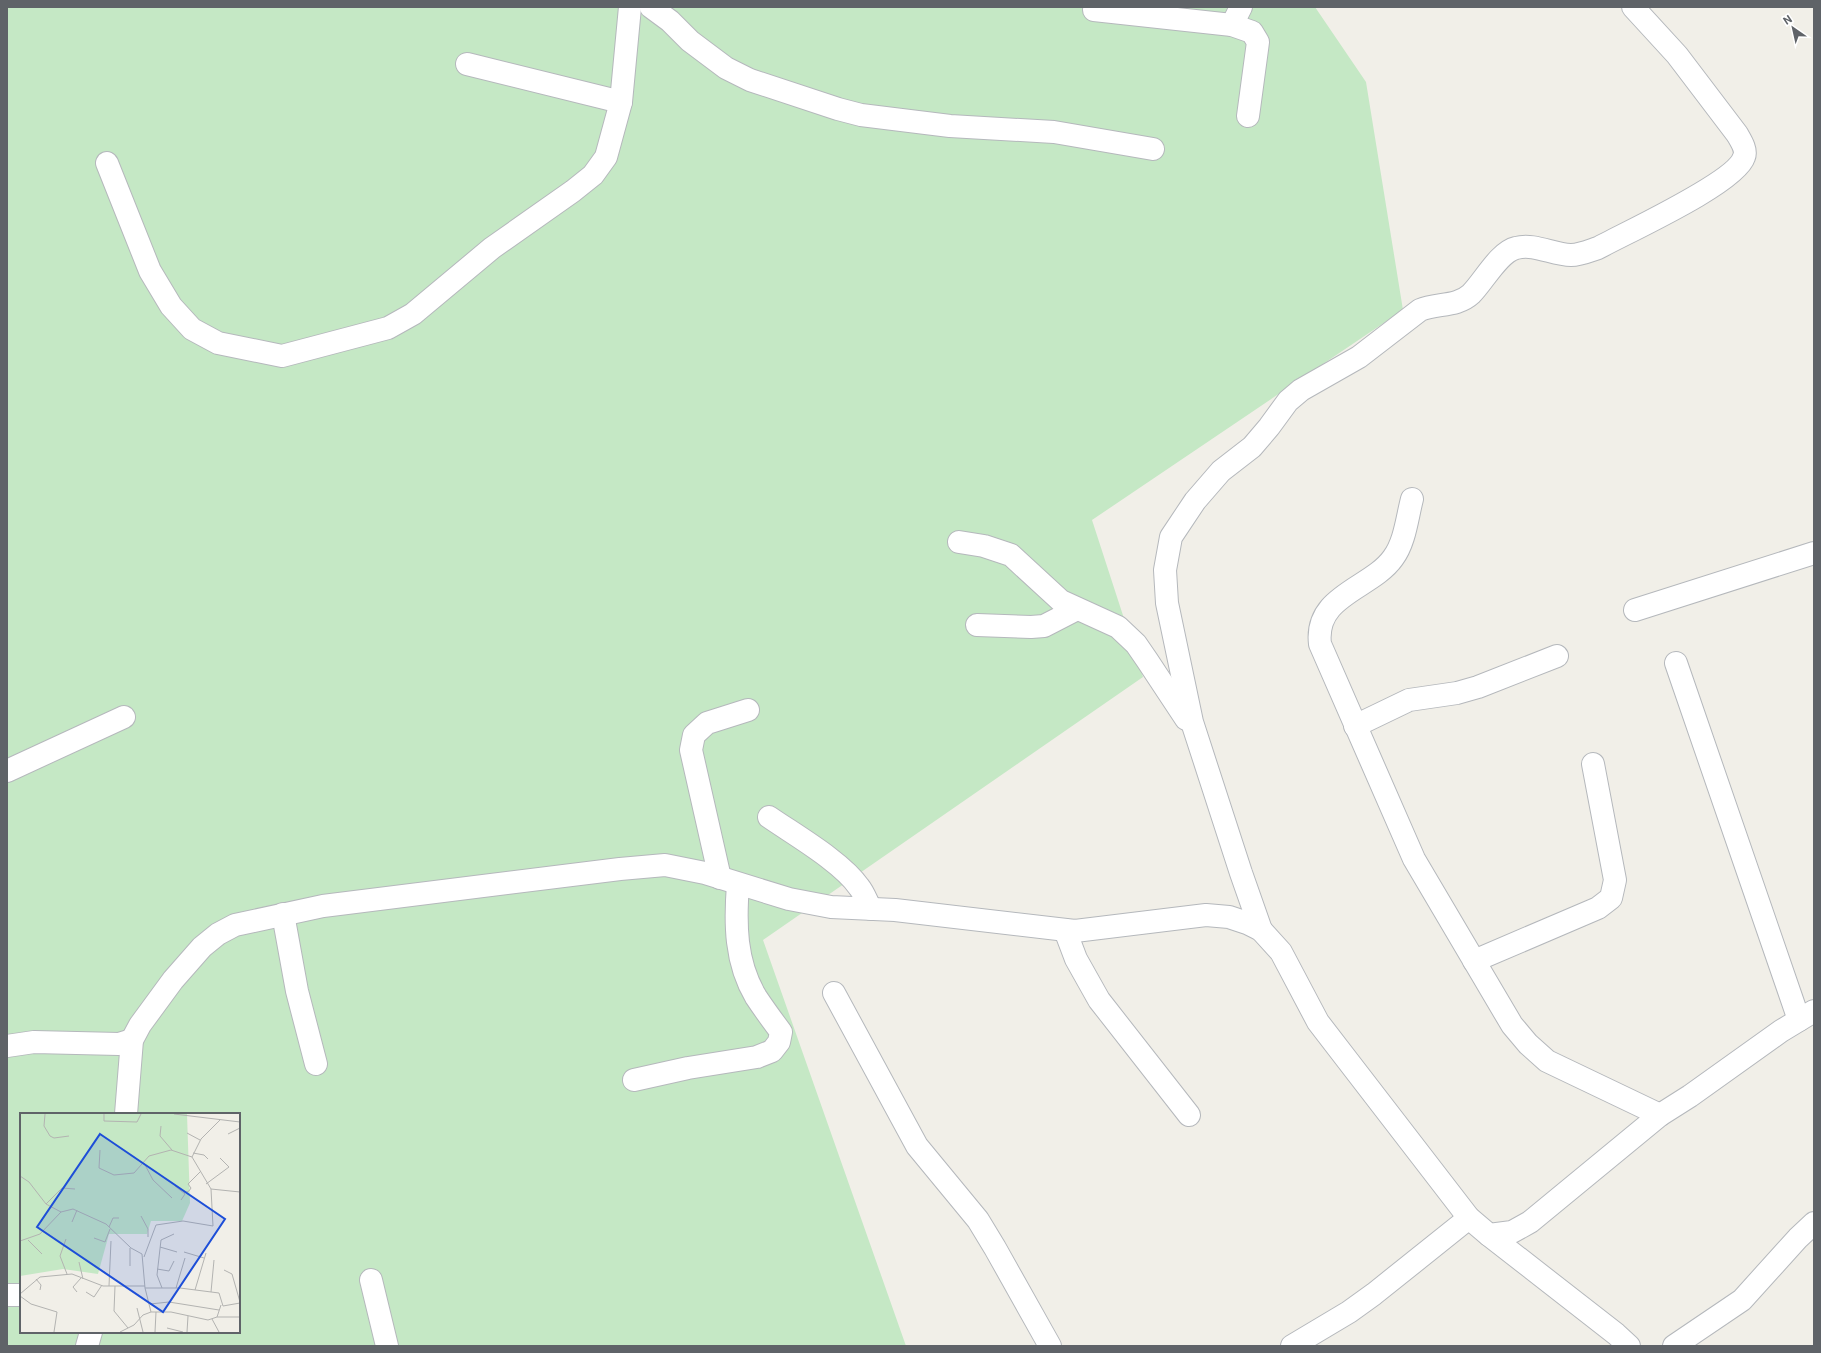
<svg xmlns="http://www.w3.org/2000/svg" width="1821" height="1353" viewBox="0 0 1821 1353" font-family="Roboto,sans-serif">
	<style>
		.green { fill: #c5e8c5; fill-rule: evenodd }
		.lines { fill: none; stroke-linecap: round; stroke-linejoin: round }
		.minor-casing { stroke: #b5b8bc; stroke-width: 24 }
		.minor { stroke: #fff; stroke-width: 22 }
		.inset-road { fill: none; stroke: #b3b3b1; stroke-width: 1 }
		.view { fill: #1d4ed8; fill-opacity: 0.15; stroke: #1d4ed8; stroke-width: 2 }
		.inset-edge { fill: none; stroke: #5f6368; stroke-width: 2 }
	</style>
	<rect width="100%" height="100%" fill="#f1efe8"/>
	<path class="green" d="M7,7H1315L1366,82L1403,310L1092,520L1143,677L763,940L906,1346H7ZM21,1114H239V1332H21Z"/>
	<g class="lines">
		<g class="minor-casing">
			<g id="minor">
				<polyline points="651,7 670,21 690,41 726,68 750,80 838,109 861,115 950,126 1054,132 1153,149"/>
				<polyline points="1094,10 1232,25 1252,32 1258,42 1248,116"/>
				<polyline points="1232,25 1241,7"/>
				<polyline points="467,64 621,102"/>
				<polyline points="107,163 150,271 171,306 192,329 218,343 282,356 388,328 413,314 492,248 573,191 593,175 606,157 621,102 630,7"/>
				<path d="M1412,499C1407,518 1405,542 1393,558C1371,589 1314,595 1320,644L1414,859L1512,1025L1528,1044L1547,1061L1660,1115"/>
				<polyline points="959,542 984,546 1011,555 1061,601 1118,627 1136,644 1147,660 1186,719"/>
				<polyline points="1635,610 1814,553"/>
				<polyline points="977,625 1031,627 1044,626 1077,609"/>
				<polyline points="1676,663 1799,1020"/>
				<polyline points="1355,726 1409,700 1457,693 1478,687 1557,656"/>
				<polyline points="7,771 124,717"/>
				<path d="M769,817C795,835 842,862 859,887C864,893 867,902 871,909"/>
				<polyline points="720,878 691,750 694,735 707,723 748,710"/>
				<polyline points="283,914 297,991 316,1064"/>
				<polyline points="1065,930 1076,959 1099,1000 1189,1115"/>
				<path d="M1261,930L1241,873L1192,722L1167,603L1165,570L1171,537L1195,501L1221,471L1252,447L1269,427L1288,401L1301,390L1359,357L1420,310C1437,303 1457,307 1471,294C1484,281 1499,252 1516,248C1535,243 1553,255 1571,255C1580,255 1589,251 1598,248C1625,233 1736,183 1744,157C1747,150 1741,141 1737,134L1677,55L1633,7"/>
				<polyline points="1474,961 1598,908 1611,898 1615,880 1593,764"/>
				<polyline points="834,993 917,1146 978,1220 995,1248 1050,1346"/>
				<polyline points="7,1046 34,1042 119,1044 132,1040"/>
				<path d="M634,1080L688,1068L757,1057L772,1051L779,1042L781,1032C772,1020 764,1009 756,997C735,962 735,923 738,884"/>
				<polyline points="126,1114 132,1040 140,1025 173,980 202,947 218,934 235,925 323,906 620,869 665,865 705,873 789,899 831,907 895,910 1075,931 1206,915 1229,917 1247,923 1261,930 1281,952 1318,1022 1338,1048 1469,1218 1489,1235 1512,1232 1530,1222 1660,1115 1690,1096 1781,1031 1814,1011"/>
				<polyline points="1489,1235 1616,1334 1629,1346"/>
				<polyline points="371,1280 387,1346"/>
				<polyline points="7,1295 21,1295"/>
				<polyline points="87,1346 91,1332"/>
				<polyline points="1292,1346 1349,1312 1374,1294 1469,1218"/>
				<polyline points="1674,1346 1742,1300 1798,1238 1814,1223"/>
			</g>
		</g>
		<use href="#minor" class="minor"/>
	</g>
	<g transform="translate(20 1113)">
		<rect width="220" height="220" fill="#f1efe8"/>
		<path d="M0,1H167L170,90L162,108H131L127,121H89L78,161L43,156L0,163Z" fill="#c5e8c5"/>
		<path class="inset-road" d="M25,1L24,13L30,23L34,25L49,23M84,1V8L117,9L121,1M154,1L220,9M200,7L181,26L172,44L191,76L220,79M141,13L140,23L152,37M167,20L180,27M208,21L220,15M80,37L79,55L94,62L114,60L129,43L151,37L172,44M173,40L184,42L188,46M124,50L133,67L152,85M0,63L9,69L26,91L41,99M186,71L209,54L200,45M155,73L165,81L161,87M164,80L169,78L171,75L168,71L181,58M26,91L42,75L55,76M121,103L128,116V124M52,109L57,97M89,114L93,105H99M74,125L85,129L90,116M46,126L40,143L47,161M8,127L22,141M0,128L20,121L41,99L53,96L86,111L111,135L122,141L125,175H160L199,180L203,193L220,190M140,134L157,139M164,139L184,145M124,144L136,112L163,108L193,113L191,76M59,149L63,166M110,153V135M137,156L149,158L154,148M204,157L212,161L220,189M16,166L21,172L20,177M89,173L91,128M95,173L94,198L108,215M125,175L131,199M142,175L137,162L141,127L154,121M156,175L165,145M175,177L186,140M57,179L53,174L61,165M66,179L74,184L82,172M191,179L194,147M0,181L20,164L52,161L83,173H125M0,183L11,191L37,199L34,219M130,191L149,189L199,197M117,195L123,219M197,204L201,192M192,206L199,219M147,215L163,219M100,219L114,212L123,202L131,199H151L188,207L197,204H220M135,219L136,199M167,219L168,203"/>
		<path class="view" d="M80,21L205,106L143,199L17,114Z"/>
		<rect width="220" height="220" class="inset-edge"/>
	</g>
	<rect width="1821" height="1353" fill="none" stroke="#5f6368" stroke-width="16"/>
	<g transform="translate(1793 28) rotate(326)" stroke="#ffffff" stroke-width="3" paint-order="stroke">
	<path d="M0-3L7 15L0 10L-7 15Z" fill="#5f6368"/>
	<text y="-6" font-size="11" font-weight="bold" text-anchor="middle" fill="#5f6368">N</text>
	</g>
</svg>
